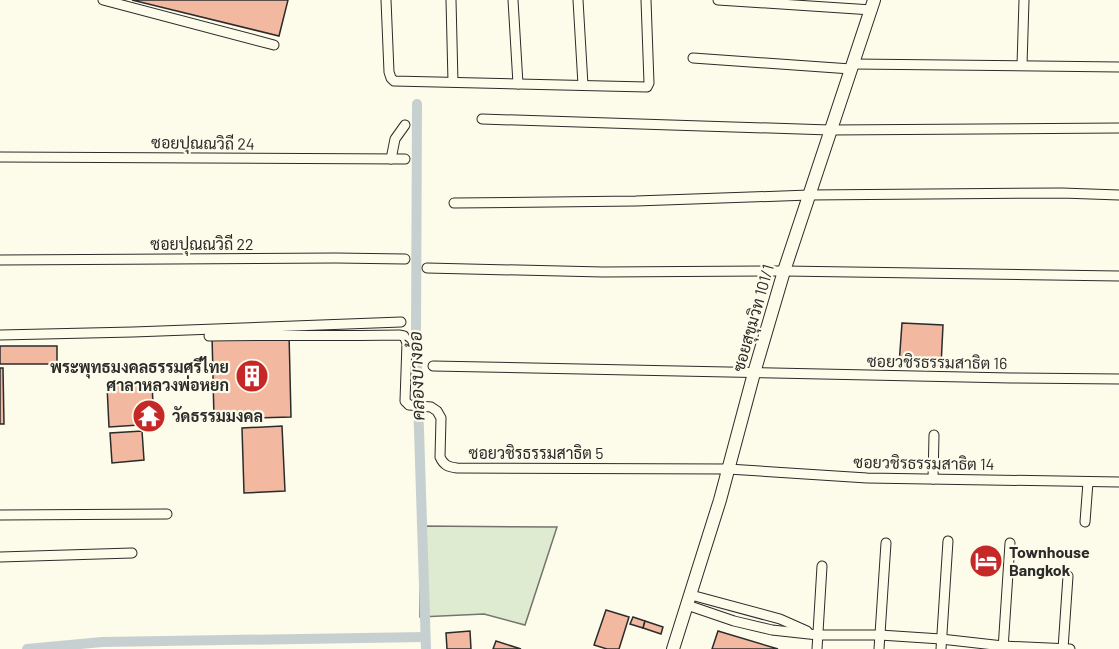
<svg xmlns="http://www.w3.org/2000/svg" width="1119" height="649" viewBox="0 0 1119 649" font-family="Barlow,Sarabun,sans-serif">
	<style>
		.green { fill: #deebd1; stroke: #74746e; stroke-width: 1.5 }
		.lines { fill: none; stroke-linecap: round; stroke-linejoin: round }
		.canal { stroke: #c7d0d0; stroke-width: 10 }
		.building { fill: #f2b8a0; stroke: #2b2b2b; stroke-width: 1.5 }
		.street-casing { stroke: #2b2b2b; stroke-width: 11 }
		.secondary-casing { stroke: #2b2b2b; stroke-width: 14 }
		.street { stroke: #fdfbea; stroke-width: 9 }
		.secondary { stroke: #fdfbea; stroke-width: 12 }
		.labels { text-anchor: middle; stroke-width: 4.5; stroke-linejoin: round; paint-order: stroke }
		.street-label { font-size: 16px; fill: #2b2b2b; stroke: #fdfbea }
		.poi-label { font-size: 16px; font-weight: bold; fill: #2b2b2b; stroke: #fdfbea; text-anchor: start }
		.water-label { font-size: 18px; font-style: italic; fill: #2b2b2b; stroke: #fdfbea }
	</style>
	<rect width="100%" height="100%" fill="#fdfbea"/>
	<polygon class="green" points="420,526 557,527 525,625 484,614 420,617"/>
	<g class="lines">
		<g class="canal">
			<polyline points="417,104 416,336 426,649"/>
			<polyline points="27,649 102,642 425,637"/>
		</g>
	</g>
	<g class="building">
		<polygon points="132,0 288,0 279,36"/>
		<polygon points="902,323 943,325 941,366 899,365"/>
		<polygon points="289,333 291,417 214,419 212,335"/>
		<rect x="0" y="346" width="57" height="18"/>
		<polygon points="0,368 3,368 4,424 0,424"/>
		<polygon points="152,384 154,424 109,427 107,386"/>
		<polygon points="282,426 285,491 244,493 242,428"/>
		<polygon points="142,431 144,460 112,463 110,433"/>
		<polygon points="606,610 629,617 619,649 607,649 594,645"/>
		<polygon points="633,617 645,621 643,628 630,624"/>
		<polygon points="645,621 663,627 661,634 643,628"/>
		<polygon points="470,631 471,649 447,649 446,633"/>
		<polygon points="718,631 778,649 712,649"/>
		<polygon points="496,641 521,649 493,649"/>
	</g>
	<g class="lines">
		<g class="street-casing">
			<g id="street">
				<polyline points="103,0 274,45"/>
				<polyline points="386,0 389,72 391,78 394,81 647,87 649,83 646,0"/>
				<polyline points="451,0 453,82"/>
				<polyline points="513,0 518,84"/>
				<polyline points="578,0 583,85"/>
				<polyline points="718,0 872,10"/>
				<polyline points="693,58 851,69"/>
				<polyline points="853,64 1119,67"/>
				<polyline points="1022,65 1024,0"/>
				<polyline points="482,119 830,130 1119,128"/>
				<path d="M0,157C135,157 270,159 405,159"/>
				<polyline points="391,159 395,139 405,125"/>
				<polyline points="454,203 636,201 809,195 1062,193 1119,195"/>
				<polyline points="0,260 336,258 405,259"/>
				<polyline points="427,268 603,272 784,271 1119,276"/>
				<polyline points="0,335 133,332 401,322"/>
				<path d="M209,336C272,335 335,336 399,335L404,336L407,343L405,401L409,405L431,407L437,411L441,418L440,457C444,466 449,467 457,468L728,469L867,478L1119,482"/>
				<polyline points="433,366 1011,378 1119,379"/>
				<polyline points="933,479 934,435"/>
				<polyline points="0,515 167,514"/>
				<polyline points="1085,522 1088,482"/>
				<polyline points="0,557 132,553"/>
				<polyline points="691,595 780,619 807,631"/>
				<polyline points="687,605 734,621 772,630 818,635 880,635 941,639 1003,646 1070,649"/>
				<polyline points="817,649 822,566"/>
				<polyline points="879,649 886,543"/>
				<polyline points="941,649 948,541"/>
				<polyline points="1003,649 1010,543"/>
				<polyline points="1063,649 1068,576"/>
			</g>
		</g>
		<g class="secondary-casing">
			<polyline id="secondary" points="673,649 720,500 754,373 784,271 874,0"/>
		</g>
		<use href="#street" class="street"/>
		<use href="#secondary" class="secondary"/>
	</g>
	<defs>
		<g id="building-disc" transform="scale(1.725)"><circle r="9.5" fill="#c62828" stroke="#fdfbea"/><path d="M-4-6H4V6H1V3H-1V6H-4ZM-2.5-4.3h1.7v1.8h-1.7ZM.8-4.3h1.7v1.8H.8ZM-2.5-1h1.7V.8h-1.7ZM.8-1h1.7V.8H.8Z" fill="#fff"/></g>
		<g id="temple-disc" transform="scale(1.725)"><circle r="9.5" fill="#c62828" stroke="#fdfbea"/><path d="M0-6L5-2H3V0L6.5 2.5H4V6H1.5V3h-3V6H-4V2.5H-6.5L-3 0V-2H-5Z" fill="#fff"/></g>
		<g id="hotel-disc" transform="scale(1.725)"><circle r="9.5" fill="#c62828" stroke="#fdfbea"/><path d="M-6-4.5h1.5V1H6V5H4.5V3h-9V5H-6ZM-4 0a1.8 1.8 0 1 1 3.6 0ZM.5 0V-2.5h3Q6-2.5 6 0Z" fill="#fff"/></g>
	</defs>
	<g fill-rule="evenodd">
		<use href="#building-disc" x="252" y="376"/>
		<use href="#temple-disc" x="149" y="416"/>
		<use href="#hotel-disc" x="986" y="561"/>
	</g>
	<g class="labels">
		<g class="street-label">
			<text transform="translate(203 143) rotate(1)" y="6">ซอยปุณณวิถี 24</text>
			<text x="202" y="250">ซอยปุณณวิถี 22</text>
			<text transform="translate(753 318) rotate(-74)" y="6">ซอยสุขุมวิท 101/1</text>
			<text transform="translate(937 362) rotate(1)" y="6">ซอยวชิรธรรมสาธิต 16</text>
			<text x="536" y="459">ซอยวชิรธรรมสาธิต 5</text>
			<text transform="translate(924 463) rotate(1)" y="6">ซอยวชิรธรรมสาธิต 14</text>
		</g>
		<g class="poi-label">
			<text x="229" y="373" text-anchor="end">พระพุทธมงคลธรรมศรีไทย<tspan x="229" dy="18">ศาลาหลวงพ่อหยก</tspan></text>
			<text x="172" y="422">วัดธรรมมงคล</text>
			<text x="1009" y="558">Townhouse<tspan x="1009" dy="18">Bangkok</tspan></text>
		</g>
		<g class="water-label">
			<text transform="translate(417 376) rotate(-92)" y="6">คลองบางอ้อ</text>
		</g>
	</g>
</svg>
